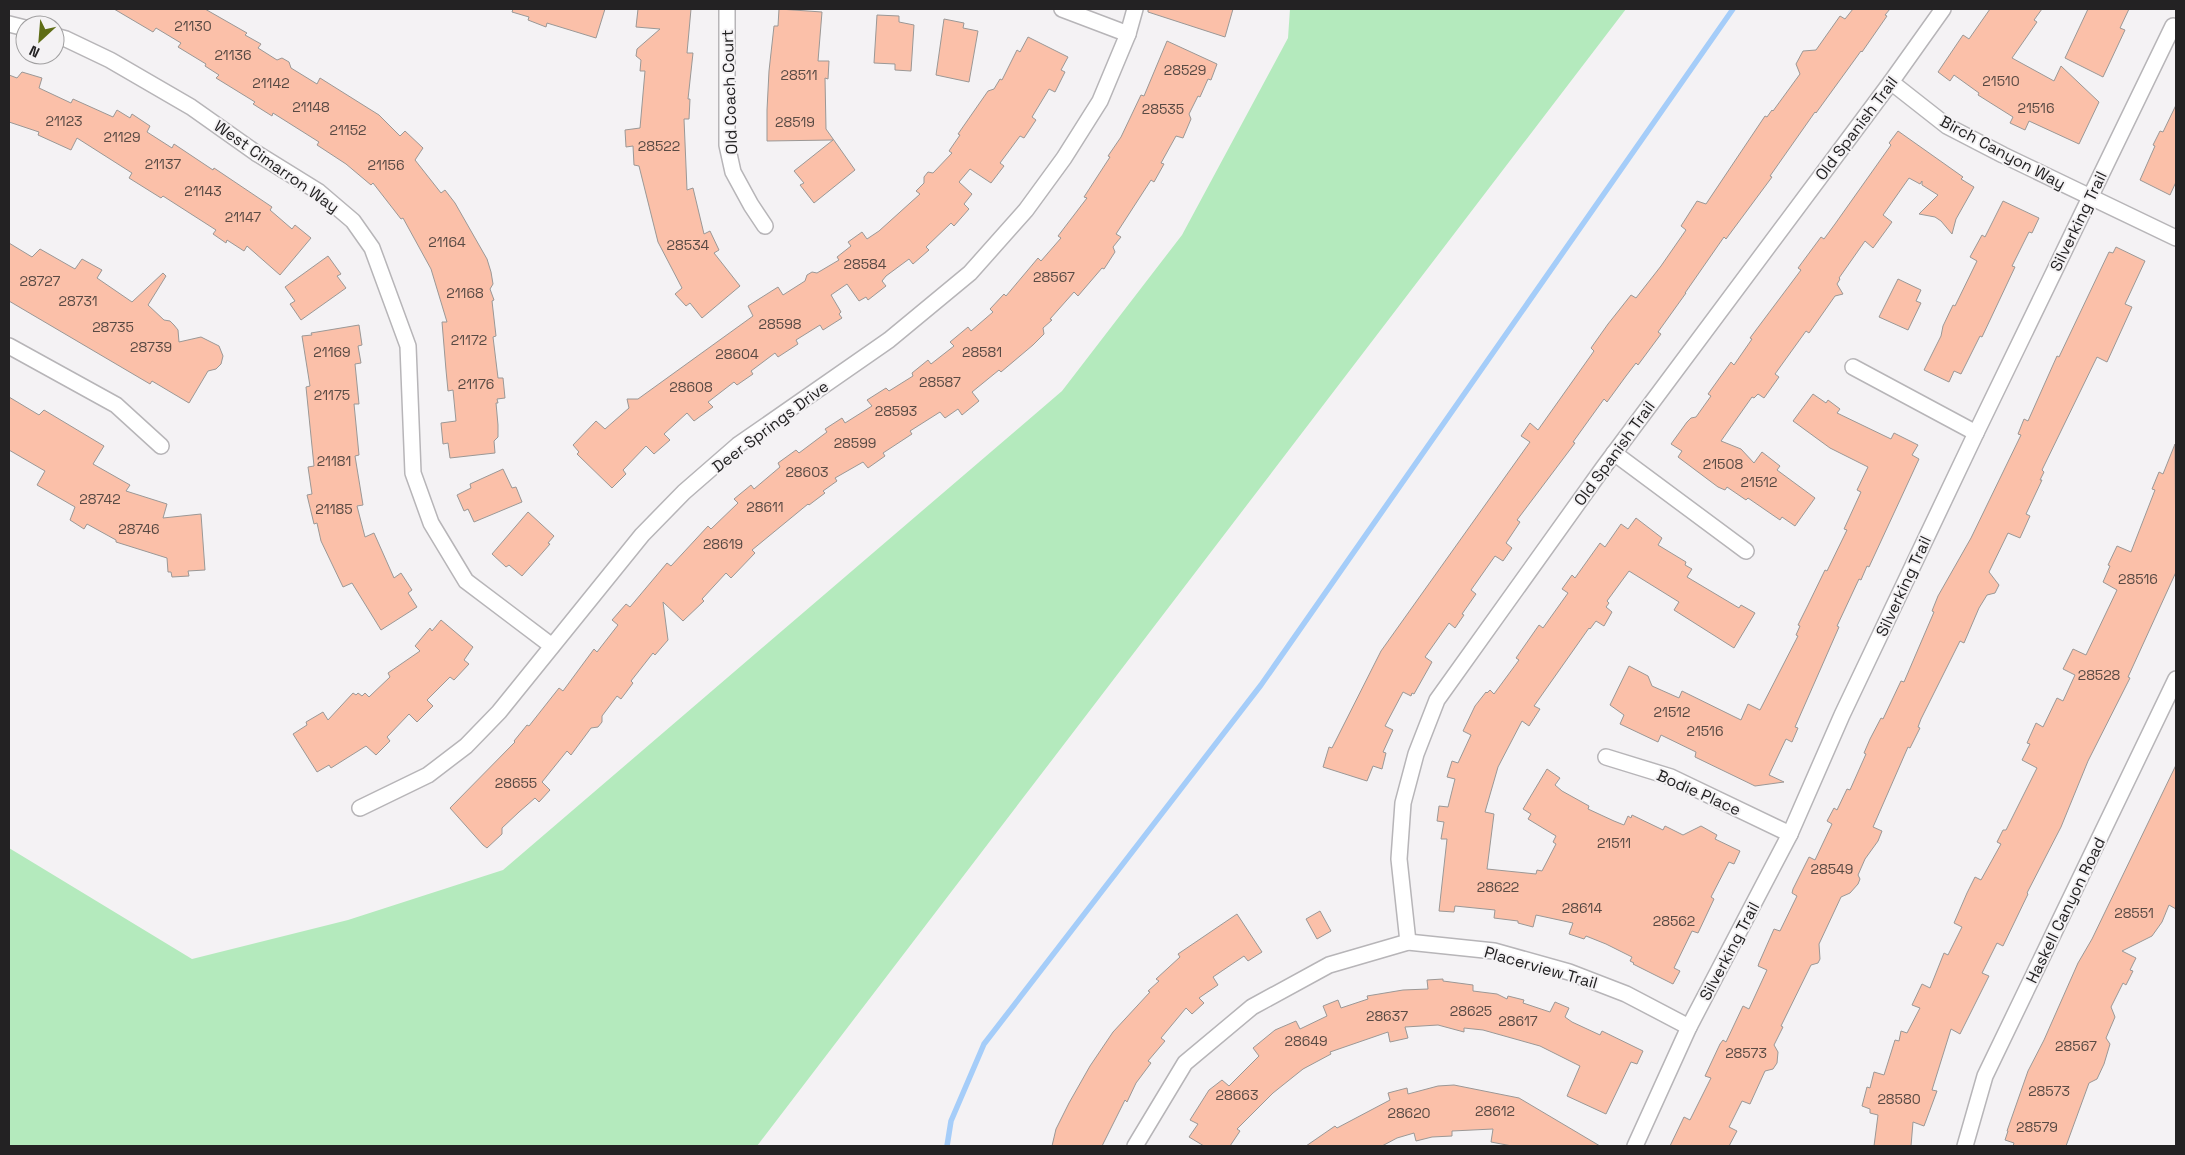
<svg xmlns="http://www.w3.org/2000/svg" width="2185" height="1155" viewBox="0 0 2185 1155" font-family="'Space Grotesk',sans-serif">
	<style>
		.green { fill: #b4eabd }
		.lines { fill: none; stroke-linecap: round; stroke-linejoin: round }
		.stream { stroke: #a5cdf9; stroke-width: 5.5 }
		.building { fill: #fbc0a9; stroke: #9b9896 }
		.minor-casing { stroke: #b7b5b8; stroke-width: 18 }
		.minor { stroke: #fff; stroke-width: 15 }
		.labels { text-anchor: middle; stroke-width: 4; stroke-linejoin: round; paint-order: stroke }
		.number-label { font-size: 14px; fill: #594a44 }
		.street-label { font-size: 16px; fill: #232223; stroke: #f4f2f4 }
	</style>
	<rect width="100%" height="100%" fill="#f4f2f4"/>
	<polygon class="green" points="1290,9 1626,9 757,1146 9,1146 9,848 192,959 348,920 503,870 1062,391 1182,235 1288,38"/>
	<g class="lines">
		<polyline class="stream" points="947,1146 951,1121 984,1044 1261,685 1733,9"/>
	</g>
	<g class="building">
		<polygon points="114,9 205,9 247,33 245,35 261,44 258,48 277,60 282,58 289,62 291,68 317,84 320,78 379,115 400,136 405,131 423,148 415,160 441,193 445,190 455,203 487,259 491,272 493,284 490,289 494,300 492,301 496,336 493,337 498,378 503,378 505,398 497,399 498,403 496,403 498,425 498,437 494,441 495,453 450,458 448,443 443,444 441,423 456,421 453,390 448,391 446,370 442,322 447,322 431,269 403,218 401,219 373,183 371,185 346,164 317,145 319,142 273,113 272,116 253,104 255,102 216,78 219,75 205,66 206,64 178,47 181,43 156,28 153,32"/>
		<polygon points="513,9 605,9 596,38 547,23 546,27 528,20 529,17 512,12"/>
		<polygon points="638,9 691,9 687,53 693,53 688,99 690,99 689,119 684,119 687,190 693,188 704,234 710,231 719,250 714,253 740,286 702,318 690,303 686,306 675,294 682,288 658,242 639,166 634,165 633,146 626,147 625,130 640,128 645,71 640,71 641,60 636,56 637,49 660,29 636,27"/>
		<polygon points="779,9 822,12 818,61 829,61 828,79 825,78 826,129 855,170 814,203 800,185 804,183 794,171 833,140 767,141 767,110 769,71 774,26 778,26"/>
		<polygon points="1148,9 1233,9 1225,37 1148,12"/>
		<polygon points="1853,9 1890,9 1885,15 1887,16 1862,52 1861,51 1816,113 1815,112 1770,176 1772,177 1726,239 1724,237 1685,293 1686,293 1658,332 1661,334 1638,365 1636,363 1626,376 1607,402 1604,399 1573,442 1575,443 1517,520 1520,522 1506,543 1512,548 1503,561 1495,556 1471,590 1476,594 1462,614 1464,615 1455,628 1449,623 1425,657 1432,662 1414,694 1412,693 1411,696 1403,692 1385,726 1393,730 1383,752 1386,753 1382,769 1373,766 1367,781 1323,767 1329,747 1332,748 1381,651 1530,442 1521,436 1530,423 1538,430 1594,351 1591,348 1608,324 1631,295 1636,298 1661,266 1686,230 1681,226 1697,201 1706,204 1765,116 1767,117 1772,110 1773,111 1800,74 1796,64 1803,51 1816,50 1840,16 1845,19"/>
		<polygon points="1990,9 2042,9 2034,20 2037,22 2012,58 2054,81 2061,66 2099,102 2079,144 2029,121 2025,130 2010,123 2013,117 1978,95 1979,93 1954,75 1950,81 1938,72 1963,35 1969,39"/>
		<polygon points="2088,9 2129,9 2120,28 2125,30 2103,77 2065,58"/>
		<polygon points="877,15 899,16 899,22 914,25 911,71 895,70 895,64 874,63"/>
		<polygon points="944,19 964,23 963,28 978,31 969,82 936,75"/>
		<polygon points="1028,37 1068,57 1061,70 1065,72 1055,92 1049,89 1032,117 1036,120 1024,138 1020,136 1000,163 1004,166 991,183 970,169 959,182 972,194 964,204 969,209 954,226 951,223 926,247 929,250 913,264 909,259 886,276 882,281 886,286 868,300 866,297 859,301 847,284 831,295 841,312 839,314 842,318 823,330 820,325 796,340 798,344 778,357 775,353 751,371 753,374 737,385 734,382 708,402 713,407 694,421 687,413 664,434 670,440 654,454 646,446 623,470 626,474 612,488 577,454 579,452 573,445 596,421 605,429 629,408 627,399 638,399 753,316 748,306 778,287 783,295 805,281 807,275 812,272 817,273 839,260 837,257 851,246 848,242 862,232 867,239 879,231 920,194 916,191 924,183 924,177 928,172 933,173 952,153 949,151 960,135 958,134 988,91 994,89 1000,79 1002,80 1017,50 1020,52"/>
		<polygon points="1167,41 1217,64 1211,80 1208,79 1200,97 1198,96 1189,114 1191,119 1183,138 1176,136 1161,163 1164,164 1154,182 1151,180 1116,234 1121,237 1113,247 1115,252 1104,269 1102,268 1078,296 1074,292 1050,319 1052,320 1043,328 1044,334 1033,345 1001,372 999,370 972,392 979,401 962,415 958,409 945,418 940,412 910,431 912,434 883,453 885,456 868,468 863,462 835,478 837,481 823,491 825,493 809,505 808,504 752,550 755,553 731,578 726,573 702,599 704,601 683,621 663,602 668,640 655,655 653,653 631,681 633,683 621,699 617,696 602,716 602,722 598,727 591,728 571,755 567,751 542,782 550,790 539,802 535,798 519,812 502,828 502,834 487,848 483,845 450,808 515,742 514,741 527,725 529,726 559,688 563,691 594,649 597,652 618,625 612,620 626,604 630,607 667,563 671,566 708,526 711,529 738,503 734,499 751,485 754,489 780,467 778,463 796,450 799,453 827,432 825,429 842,418 845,423 872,406 867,400 886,388 889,391 913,376 912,373 928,360 931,364 954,346 950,342 968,327 971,331 993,312 990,309 1004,294 1006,296 1038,258 1041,261 1061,238 1058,236 1087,198 1084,197 1110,157 1108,156 1121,137 1141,95 1144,96"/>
		<polygon points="22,72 42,78 39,88 71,103 73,99 113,117 117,110 130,118 132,114 150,126 147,132 172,148 174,144 213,170 214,168 272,207 270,210 292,229 295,225 311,238 280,275 247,246 244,251 227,240 226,243 213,234 216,230 163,196 161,198 129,178 132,173 77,138 71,150 38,135 39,132 9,122 9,75 17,78"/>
		<polygon points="2176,105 2176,182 2170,195 2140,180 2155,146 2153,145 2160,131 2163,132"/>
		<polygon points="1898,131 1963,177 1961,179 1974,187 1956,219 1952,234 1941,221 1935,217 1919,214 1938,195 1922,185 1922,181 1920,184 1909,178 1883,215 1892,222 1873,248 1865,241 1839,278 1840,279 1837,284 1843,294 1835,296 1809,333 1806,331 1775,374 1779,377 1764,398 1758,394 1754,398 1752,397 1721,441 1741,449 1754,463 1762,452 1780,466 1777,470 1815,498 1795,526 1782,517 1780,520 1748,498 1746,500 1727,487 1725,490 1718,487 1678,457 1682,451 1671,444 1687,422 1691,418 1696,417 1711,396 1708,394 1731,362 1734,365 1752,339 1750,338 1801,270 1798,268 1821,237 1824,239 1835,224 1891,145 1889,143"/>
		<polygon points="2003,201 2039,218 2032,233 2029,232 2012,266 2015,267 1982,337 1980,336 1961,374 1954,371 1949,382 1924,370 1941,336 1943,326 1953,305 1955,306 1977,261 1970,257 1982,235 1985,237"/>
		<polygon points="9,243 32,257 40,249 75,269 82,259 102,270 97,278 132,302 163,273 166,276 148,305 164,320 170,321 174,325 178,330 179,342 201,337 219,346 223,356 221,364 216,369 208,371 189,403 152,381 150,384 9,301"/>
		<polygon points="2116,247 2145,261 2125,304 2132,307 2107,362 2097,357 2042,470 2044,472 2040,480 2042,480 2026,514 2030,516 2020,538 2008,533 1989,572 1999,585 1995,593 1987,595 1979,608 1964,643 1960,641 1921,719 1918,727 1920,728 1910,748 1908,747 1873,827 1882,831 1878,841 1865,859 1858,875 1860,879 1858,884 1850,893 1841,897 1819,944 1820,959 1818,963 1811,965 1781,1026 1783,1027 1774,1045 1778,1052 1777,1063 1773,1069 1765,1071 1750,1104 1742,1101 1729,1127 1737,1131 1729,1146 1670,1146 1684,1117 1690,1120 1711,1078 1705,1076 1720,1044 1723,1040 1726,1042 1743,1006 1749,1009 1767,970 1758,966 1759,963 1774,929 1780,931 1797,896 1792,893 1793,889 1809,857 1815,860 1832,824 1827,821 1834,808 1837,810 1847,789 1850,790 1866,754 1864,753 1870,739 1881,718 1883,719 1901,681 1904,682 1934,612 1932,611 1938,596 1971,538 2021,435 2018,434 2024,419 2028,421 2057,356 2059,357 2109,252 2113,253"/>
		<polygon points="328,256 341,274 337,276 346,288 301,320 290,304 295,301 285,287"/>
		<polygon points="1898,279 1921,290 1916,301 1921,303 1908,330 1879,317"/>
		<polygon points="359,325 362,345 358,346 361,363 355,364 359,404 354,404 359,455 355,456 363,505 357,506 365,537 374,533 394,578 401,573 412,590 408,593 417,607 381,630 352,583 343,587 321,541 317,523 314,524 307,495 312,494 308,467 314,466 306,387 310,386 302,336 312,335 311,333"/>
		<polygon points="1813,394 1826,403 1828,400 1840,409 1837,413 1891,439 1894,433 1918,445 1912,455 1919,459 1869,567 1867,566 1861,580 1859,579 1837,626 1839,627 1795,727 1798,728 1792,742 1786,739 1769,775 1784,782 1755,786 1695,757 1696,752 1661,735 1658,742 1620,724 1624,715 1610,705 1629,666 1648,676 1652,686 1679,698 1682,691 1741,720 1748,704 1760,710 1798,636 1796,635 1800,626 1798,625 1808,605 1825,570 1827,571 1847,530 1844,529 1861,492 1857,490 1868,467 1830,448 1793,421"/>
		<polygon points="9,397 39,415 44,410 104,446 93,464 130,485 126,491 167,504 163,518 201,514 205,570 188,571 189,576 172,577 171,572 168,572 167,558 116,542 116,540 87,524 84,529 70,520 75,507 37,485 45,471 9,450"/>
		<polygon points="2175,444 2176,572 2128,677 2130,678 2088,761 2061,827 2027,893 2028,894 2003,946 1997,943 1982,973 1989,976 1960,1034 1951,1029 1932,1090 1937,1091 1924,1126 1913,1122 1911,1146 1874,1146 1878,1115 1870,1113 1870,1109 1862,1106 1867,1087 1870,1088 1874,1072 1884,1075 1895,1040 1899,1041 1901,1031 1907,1033 1920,1008 1912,1005 1922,984 1930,988 1944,953 1948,955 1962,927 1954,923 1967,893 1975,877 1981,880 2001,844 1997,842 2003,830 2006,830 2037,768 2022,760 2030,744 2027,743 2036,723 2043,727 2057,698 2063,701 2075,675 2063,669 2073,649 2086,655 2117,590 2103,582 2110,566 2108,565 2117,546 2131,552 2155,490 2152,489 2159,472 2163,474"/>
		<polygon points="503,469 512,488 516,487 522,502 474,522 468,509 464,511 457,495 471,488 470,484"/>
		<polygon points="528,512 554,536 548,543 550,544 522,576 509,565 506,567 492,554"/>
		<polygon points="1636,518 1662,538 1658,545 1686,562 1685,565 1692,569 1687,577 1739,608 1741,605 1755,613 1734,648 1674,610 1679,602 1629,571 1607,601 1609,603 1606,607 1612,612 1604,626 1596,621 1590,629 1589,628 1534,706 1540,709 1529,726 1522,721 1498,767 1485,812 1494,814 1487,869 1536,874 1537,870 1542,871 1556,844 1553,842 1556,836 1528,819 1531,814 1523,809 1547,769 1560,778 1555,785 1562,791 1589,806 1588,809 1614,821 1624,825 1628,816 1631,818 1632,815 1663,830 1665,826 1683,835 1701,826 1717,835 1715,839 1740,851 1734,864 1729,862 1711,897 1714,899 1698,933 1692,931 1674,968 1680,971 1673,984 1633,964 1634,963 1630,961 1632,957 1606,944 1586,936 1584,939 1569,934 1573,923 1536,915 1533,927 1518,923 1518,921 1494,918 1495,910 1455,906 1454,912 1439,911 1447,839 1441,839 1444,822 1437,821 1439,806 1448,807 1455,779 1447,777 1452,761 1458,763 1471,735 1463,731 1475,706 1486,692 1487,693 1490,690 1494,694 1519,660 1516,658 1539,625 1543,628 1568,593 1562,589 1572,575 1575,578 1600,543 1605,547 1621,524 1628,529"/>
		<polygon points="441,620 473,647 464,660 469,664 454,680 450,677 427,700 433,706 417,722 409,714 387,737 390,741 376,755 366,746 331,768 329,765 317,772 293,734 307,725 306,722 323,712 328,720 353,693 356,695 358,693 362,696 365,693 369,697 390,677 388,673 420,651 415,646 430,628 432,631"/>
		<polygon points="2176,765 2176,909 2169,905 2162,922 2152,936 2122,951 2136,958 2130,970 2133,971 2126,985 2123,983 2111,1007 2115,1017 2106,1038 2110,1044 2104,1064 2097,1079 2089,1083 2066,1146 2013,1146 2014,1143 2005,1140 2008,1131 2007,1131 2028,1071 2044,1040 2078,963 2092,939"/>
		<polygon points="1320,911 1331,931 1317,939 1306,919"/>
		<polygon points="1237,914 1262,952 1248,961 1244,956 1213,977 1218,985 1199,998 1204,1003 1192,1014 1186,1008 1161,1038 1165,1041 1148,1061 1151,1063 1136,1083 1127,1102 1125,1100 1102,1146 1052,1146 1056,1129 1069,1103 1090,1066 1113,1032 1150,992 1148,991 1159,981 1156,979 1180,957 1178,954"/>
		<polygon points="1443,979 1443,981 1473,985 1473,991 1497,994 1507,999 1508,996 1524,1000 1523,1003 1550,1012 1555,1002 1569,1008 1565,1017 1572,1022 1600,1035 1602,1031 1643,1051 1637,1064 1631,1062 1606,1114 1567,1096 1580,1066 1540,1046 1483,1030 1464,1028 1464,1032 1438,1025 1405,1027 1408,1038 1390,1042 1388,1032 1330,1052 1331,1054 1303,1069 1273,1093 1237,1129 1240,1131 1230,1146 1204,1146 1189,1137 1198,1124 1190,1120 1209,1090 1222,1080 1229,1086 1259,1056 1253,1048 1275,1030 1296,1021 1300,1029 1327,1016 1323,1006 1338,1000 1341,1008 1368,999 1367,996 1403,990 1428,989 1427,980"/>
		<polygon points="1454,1085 1519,1098 1600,1146 1512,1146 1491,1142 1493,1129 1452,1131 1452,1136 1432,1137 1416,1141 1414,1133 1397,1138 1382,1146 1306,1146 1335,1126 1337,1128 1390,1100 1388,1093 1407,1088 1408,1094 1438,1086"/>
	</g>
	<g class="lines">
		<g class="minor-casing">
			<g id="minor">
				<polyline points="727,9 727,145 733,172 751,205 765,226"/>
				<polyline points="1062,9 1128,34"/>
				<polyline points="9,24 25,28"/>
				<polyline points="55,36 66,39 110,60 191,107 256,153 319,192 353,221 372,248 408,346 413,473 431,523 466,581 552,646"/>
				<polyline points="1891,82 1947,126 2003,155 2176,238"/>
				<polyline points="9,346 116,405 161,446"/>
				<polyline points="1853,367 1976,433"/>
				<polyline points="1614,453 1746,551"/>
				<polyline points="1606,757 1671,777 1790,834"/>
				<polyline points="360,808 428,775 466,746 499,712 642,535 684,492 738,445 889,340 970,273 1026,210 1064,158 1100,101 1128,34 1135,9"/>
				<polyline points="1408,942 1399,859 1403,803 1416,754 1437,700 1603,468 1891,82 1943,9"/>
				<polyline points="1135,1146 1185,1063 1252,1007 1329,965 1408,942 1494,951 1569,972 1626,994 1689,1027"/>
				<polyline points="1635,1146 1689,1027 1790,834 1842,715 1976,433 2173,26"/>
				<polyline points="1965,1146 1985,1076 2176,679"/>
			</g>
		</g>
		<use href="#minor" class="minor"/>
	</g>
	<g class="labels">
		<g class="number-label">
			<text x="193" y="31">21130</text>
			<text x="233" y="60">21136</text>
			<text x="1185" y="75">28529</text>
			<text x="799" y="80">28511</text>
			<text x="2001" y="86">21510</text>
			<text x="271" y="88">21142</text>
			<text x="311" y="112">21148</text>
			<text x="2036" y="113">21516</text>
			<text x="1163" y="114">28535</text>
			<text x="64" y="126">21123</text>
			<text x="795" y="127">28519</text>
			<text x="348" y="135">21152</text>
			<text x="122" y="142">21129</text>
			<text x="659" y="151">28522</text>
			<text x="163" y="169">21137</text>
			<text x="386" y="170">21156</text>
			<text x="203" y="196">21143</text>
			<text x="243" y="222">21147</text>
			<text x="447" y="247">21164</text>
			<text x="688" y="250">28534</text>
			<text x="865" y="269">28584</text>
			<text x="1054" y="282">28567</text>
			<text x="40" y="286">28727</text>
			<text x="465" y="298">21168</text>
			<text x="78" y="306">28731</text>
			<text x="780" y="329">28598</text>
			<text x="113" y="332">28735</text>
			<text x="469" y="345">21172</text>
			<text x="151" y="352">28739</text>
			<text x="332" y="357">21169</text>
			<text x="982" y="357">28581</text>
			<text x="737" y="359">28604</text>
			<text x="940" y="387">28587</text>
			<text x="476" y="389">21176</text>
			<text x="691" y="392">28608</text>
			<text x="332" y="400">21175</text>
			<text x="896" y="416">28593</text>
			<text x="855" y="448">28599</text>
			<text x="334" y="466">21181</text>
			<text x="1723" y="469">21508</text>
			<text x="807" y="477">28603</text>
			<text x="1759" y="487">21512</text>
			<text x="100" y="504">28742</text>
			<text x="765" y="512">28611</text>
			<text x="334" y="514">21185</text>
			<text x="139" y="534">28746</text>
			<text x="723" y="549">28619</text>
			<text x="2138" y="584">28516</text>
			<text x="2099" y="680">28528</text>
			<text x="1672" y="717">21512</text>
			<text x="1705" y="736">21516</text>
			<text x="516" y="788">28655</text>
			<text x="1614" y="848">21511</text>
			<text x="1832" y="874">28549</text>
			<text x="1498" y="892">28622</text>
			<text x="1582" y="913">28614</text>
			<text x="2134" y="918">28551</text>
			<text x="1674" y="926">28562</text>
			<text x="1471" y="1016">28625</text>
			<text x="1387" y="1021">28637</text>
			<text x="1518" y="1026">28617</text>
			<text x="1306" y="1046">28649</text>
			<text x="2076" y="1051">28567</text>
			<text x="1746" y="1058">28573</text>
			<text x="2049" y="1096">28573</text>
			<text x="1237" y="1100">28663</text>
			<text x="1899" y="1104">28580</text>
			<text x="1495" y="1116">28612</text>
			<text x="1409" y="1118">28620</text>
			<text x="2037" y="1132">28579</text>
		</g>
		<g class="street-label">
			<text transform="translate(729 92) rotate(-92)" y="6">Old Coach Court</text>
			<text transform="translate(1856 128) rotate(-53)" y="6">Old Spanish Trail</text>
			<text transform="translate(2003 152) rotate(28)" y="6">Birch Canyon Way</text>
			<text transform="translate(277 166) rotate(35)" y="6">West Cimarron Way</text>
			<text transform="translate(2078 221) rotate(-64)" y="6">Silverking Trail</text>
			<text transform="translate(770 426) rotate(-37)" y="6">Deer Springs Drive</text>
			<text transform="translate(1614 453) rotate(-54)" y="6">Old Spanish Trail</text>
			<text transform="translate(1903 586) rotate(-65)" y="6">Silverking Trail</text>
			<text transform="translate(1699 792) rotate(24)" y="6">Bodie Place</text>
			<text transform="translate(2065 910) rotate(-64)" y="6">Haskell Canyon Road</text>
			<text transform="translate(1729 951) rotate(-62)" y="6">Silverking Trail</text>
			<text transform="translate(1541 967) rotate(16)" y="6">Placerview Trail</text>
		</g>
	</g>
	<rect width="2185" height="1155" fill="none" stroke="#232223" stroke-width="20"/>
	<g transform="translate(40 40) rotate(206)"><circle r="24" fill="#f4f2f4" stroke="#a09fa0"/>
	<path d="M0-4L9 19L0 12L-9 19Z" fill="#5f6d16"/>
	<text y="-8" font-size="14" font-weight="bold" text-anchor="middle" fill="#232223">N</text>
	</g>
</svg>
